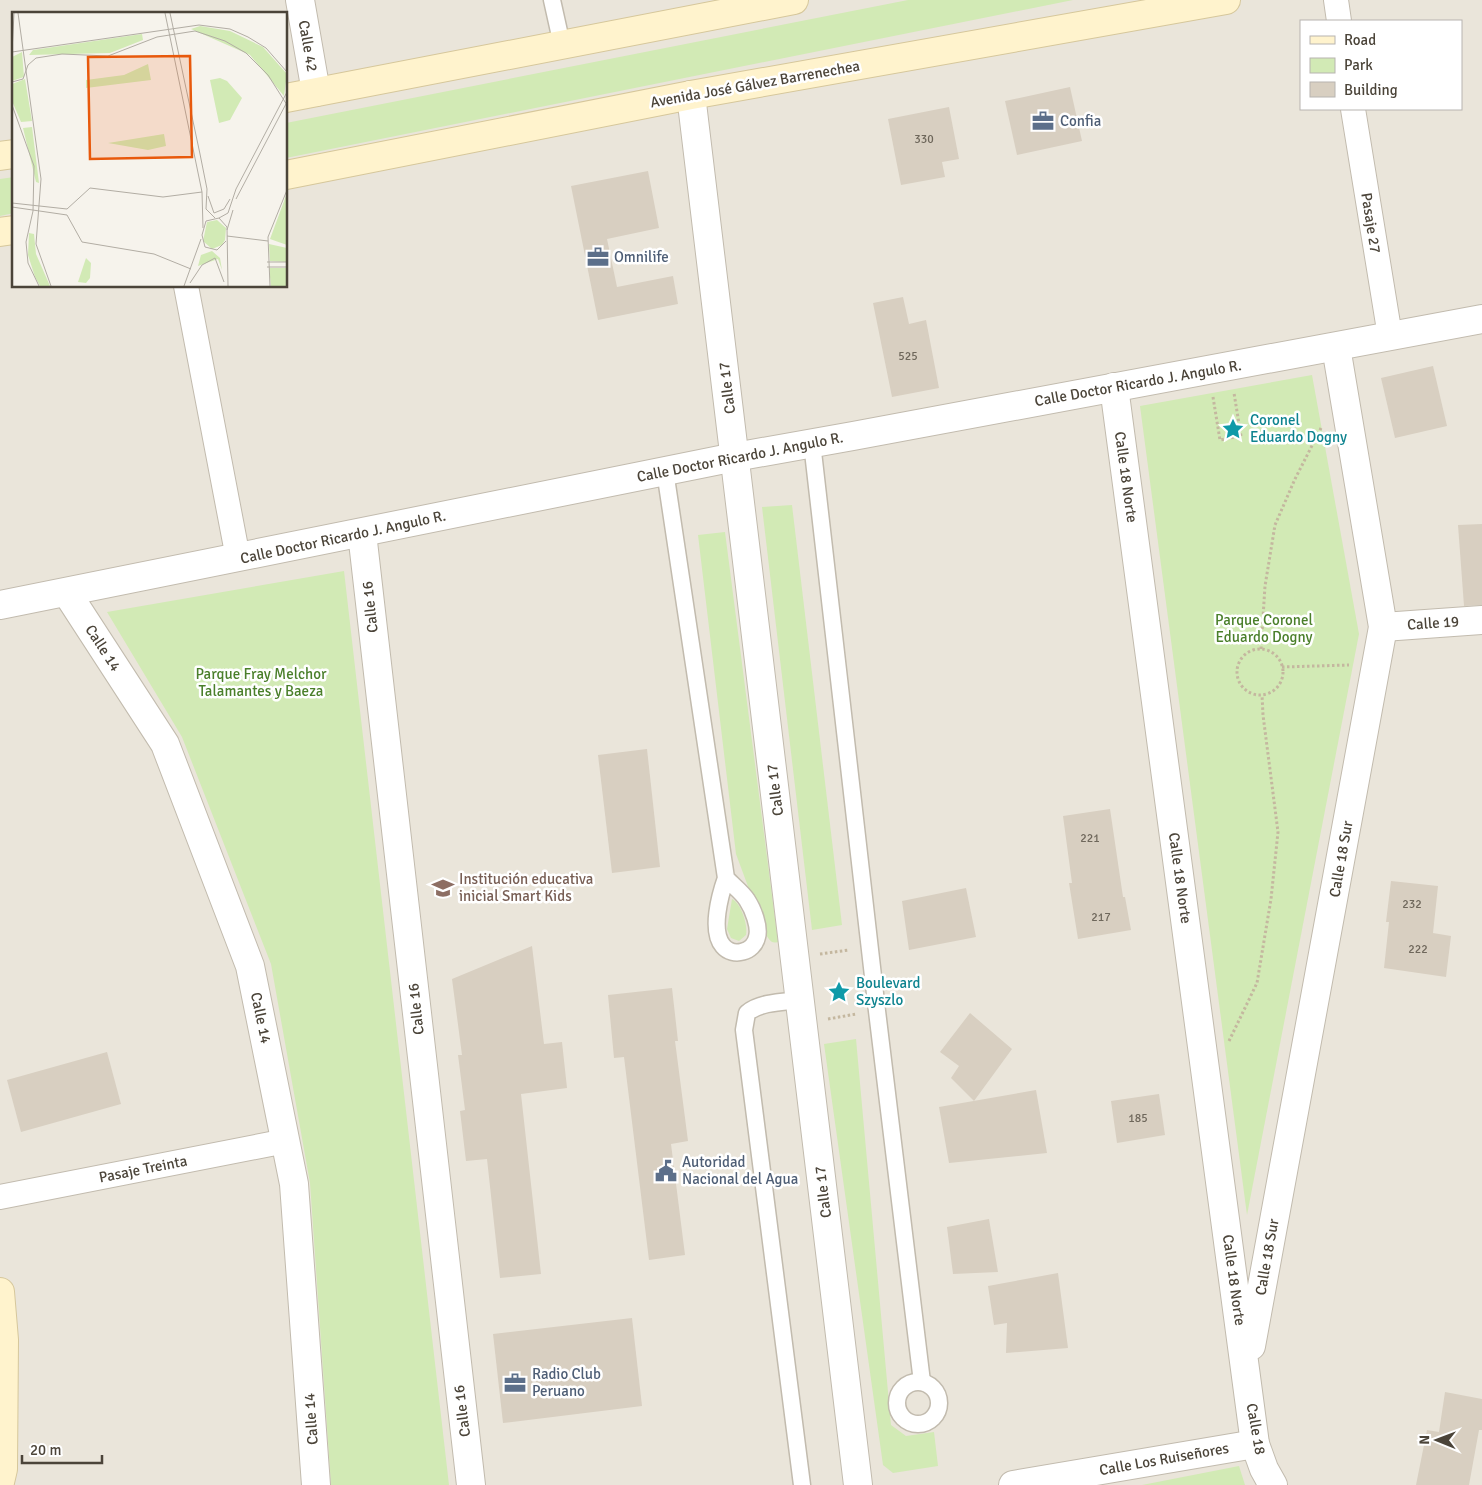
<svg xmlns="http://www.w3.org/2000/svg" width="1482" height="1485" viewBox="0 0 1482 1485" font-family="Signika,sans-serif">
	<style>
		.residential { fill: #eae5da; fill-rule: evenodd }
		.green { fill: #d2eab5 }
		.building { fill: #d8cfc1 }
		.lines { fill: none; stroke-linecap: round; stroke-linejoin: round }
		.service-casing { stroke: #c2bbae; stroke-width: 19 }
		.pedestrian-casing { stroke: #c2bbae; stroke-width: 26 }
		.minor-casing { stroke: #c2bbae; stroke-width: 30 }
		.secondary-casing { stroke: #d6c79b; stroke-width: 30 }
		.path { stroke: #c4b79f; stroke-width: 3; stroke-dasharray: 2.5 2.5; stroke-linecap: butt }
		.service { stroke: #fff; stroke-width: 16 }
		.pedestrian { stroke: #fff; stroke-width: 24 }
		.minor { stroke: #fff; stroke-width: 28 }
		.secondary { stroke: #fff3cd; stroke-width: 28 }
		.labels { text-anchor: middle; stroke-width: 5; stroke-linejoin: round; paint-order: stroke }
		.number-label { font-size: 12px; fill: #6e675b }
		.street-label { font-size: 15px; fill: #4b4439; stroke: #fff }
		.service-label { font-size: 15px; fill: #4e5e75; stroke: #fff; text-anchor: start }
		.culture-label { font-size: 15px; fill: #0d838f; stroke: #fff; text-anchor: start }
		.park-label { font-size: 15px; fill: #4a7f2a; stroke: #fff }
		.education-label { font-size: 15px; fill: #785e54; stroke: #fff; text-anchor: start }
		.inset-road { fill: none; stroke: #b2ada4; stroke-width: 1 }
		.view { fill: #e8590c; fill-opacity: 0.15; stroke: #e8590c; stroke-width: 2.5 }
		.inset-edge { fill: none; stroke: #4b4439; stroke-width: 2.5 }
	</style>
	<rect width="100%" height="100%" fill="#f6f3ec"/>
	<path class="residential" d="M0,0H1482V1485H0ZM14,14H286V286H14ZM1301,21H1461V109H1301Z"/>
	<g class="green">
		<polygon points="908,0 1073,0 286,158 286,123"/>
		<polygon points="14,177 14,213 0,216 0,179"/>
		<polygon points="1312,375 1359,634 1247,1215 1140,406"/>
		<polygon points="792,505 842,925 812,930 762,507"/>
		<path d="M725,532L778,942C771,944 770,940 766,935L736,854L698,535Z"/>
		<polygon points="344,571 449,1485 331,1485 310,1183 271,964 182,737 107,612"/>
		<path d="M732,899C741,903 748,925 746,935L739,941L731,938L727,929Z"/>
		<polygon points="856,1039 891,1425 906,1436 934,1432 938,1466 893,1473 883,1465 824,1044"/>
		<polygon points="1239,1466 1245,1485 1142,1485"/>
	</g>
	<g class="building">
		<polygon points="1070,87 1082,141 1017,155 1005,101"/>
		<polygon points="949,107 959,159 942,162 945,177 901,185 888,119"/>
		<polygon points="648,171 659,228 607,239 617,287 673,276 678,304 598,320 571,186"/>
		<polygon points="903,297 909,324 926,320 939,388 892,397 873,303"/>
		<polygon points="1433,366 1447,426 1395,438 1381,378"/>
		<polygon points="1482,524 1482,605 1464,606 1458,525"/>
		<polygon points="647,749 660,867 612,873 598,755"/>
		<polygon points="1110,809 1123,897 1125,897 1131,930 1078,939 1069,883 1072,883 1063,816"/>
		<polygon points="1391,881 1438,886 1433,933 1451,936 1446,977 1384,968 1389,922 1386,922"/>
		<polygon points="966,888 976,937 909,950 902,901"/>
		<polygon points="532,946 544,1044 562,1042 567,1088 521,1094 541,1274 500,1278 487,1159 466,1161 460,1111 465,1110 458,1055 462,1055 452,979"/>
		<polygon points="672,988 678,1041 675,1041 688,1141 671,1144 685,1255 649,1260 624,1057 614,1058 608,995"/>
		<polygon points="970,1013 1012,1049 974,1101 951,1078 959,1066 940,1052"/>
		<polygon points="107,1052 121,1104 21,1132 7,1080"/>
		<polygon points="1036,1090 1047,1153 949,1163 939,1107"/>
		<polygon points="1159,1094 1165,1135 1117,1143 1111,1101"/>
		<polygon points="989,1219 998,1272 953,1274 947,1227"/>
		<polygon points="1058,1273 1068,1348 1006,1353 1007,1323 994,1325 988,1286"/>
		<polygon points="632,1318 642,1406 503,1423 493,1334"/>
		<polygon points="1445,1392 1482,1399 1482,1430 1479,1430 1469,1485 1416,1485 1427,1430 1439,1432"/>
	</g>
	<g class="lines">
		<g class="service-casing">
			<g id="service">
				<polyline points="552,0 562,45"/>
				<polyline points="812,443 877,1011 922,1382"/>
				<path d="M665,471L726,878C720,895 710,931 723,946C733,958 754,952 757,937C760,927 753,909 747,900C742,892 732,885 726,878"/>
				<path d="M800,1000C783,1002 760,1002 747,1013L744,1030L802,1485"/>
				<circle cx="918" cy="1403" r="21"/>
			</g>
		</g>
		<g class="pedestrian-casing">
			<g id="pedestrian">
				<polyline points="1336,0 1339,21"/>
				<polyline points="1353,109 1390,336"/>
				<polyline points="186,286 238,558"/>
				<polyline points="0,1197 286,1141"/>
			</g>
		</g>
		<g class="minor-casing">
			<g id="minor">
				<polyline points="300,0 316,92"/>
				<polyline points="691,95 858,1485"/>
				<polyline points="1114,387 1255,1444 1264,1469 1273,1485"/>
				<polyline points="362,533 471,1485"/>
				<polyline points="67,593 165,744 250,966 294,1184 316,1485"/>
				<polyline points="0,605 735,457 853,436 1482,319"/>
				<polyline points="1383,627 1482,620"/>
				<polyline points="1251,1346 1383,627 1336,347"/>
				<polyline points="1013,1485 1255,1444"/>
			</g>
		</g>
		<g class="secondary-casing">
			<g id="secondary">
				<polyline points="286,98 794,0"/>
				<polyline points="0,156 14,154"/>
				<polyline points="286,175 691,95 1226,0"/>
				<polyline points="0,232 14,230"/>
				<polyline points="0,1292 4,1340 3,1469 0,1482"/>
			</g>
		</g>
		<g class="path">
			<polyline points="1213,397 1220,440 1241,436 1234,393"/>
			<circle cx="1260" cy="672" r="23"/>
			<polyline points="1261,649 1265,586 1275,525 1295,479 1321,428"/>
			<polyline points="1282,667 1349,665"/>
			<polyline points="820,954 849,950"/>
			<polyline points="828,1019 856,1014"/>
			<polyline points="1229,1041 1257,983 1271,899 1278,832 1263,715 1262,695"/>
		</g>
		<use href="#service" class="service"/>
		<use href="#pedestrian" class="pedestrian"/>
		<use href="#minor" class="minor"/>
		<use href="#secondary" class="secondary"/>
	</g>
	<defs>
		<g id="office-bare" transform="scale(1.725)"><path d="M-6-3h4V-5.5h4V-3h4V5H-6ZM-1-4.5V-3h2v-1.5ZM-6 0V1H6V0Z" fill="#5c6f8a" stroke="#fff" stroke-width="2.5" paint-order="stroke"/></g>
		<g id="sight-bare" transform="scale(1.725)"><path d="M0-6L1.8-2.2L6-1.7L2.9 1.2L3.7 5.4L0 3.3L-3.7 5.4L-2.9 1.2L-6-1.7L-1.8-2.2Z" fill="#0f9aa8" stroke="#fff" stroke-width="2.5" paint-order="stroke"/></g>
		<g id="school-bare" transform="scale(1.725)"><path d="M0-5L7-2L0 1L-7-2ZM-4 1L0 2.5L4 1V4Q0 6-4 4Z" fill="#8d6e63" stroke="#fff" stroke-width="2.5" paint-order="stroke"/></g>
		<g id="civic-bare" transform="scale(1.725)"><path d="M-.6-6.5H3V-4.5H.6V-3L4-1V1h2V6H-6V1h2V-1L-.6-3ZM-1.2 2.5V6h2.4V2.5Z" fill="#5c6f8a" stroke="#fff" stroke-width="2.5" paint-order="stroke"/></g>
	</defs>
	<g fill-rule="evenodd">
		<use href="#office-bare" x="1043" y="121"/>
		<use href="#office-bare" x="598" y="257"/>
		<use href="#sight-bare" x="1233" y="429"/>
		<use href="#school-bare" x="443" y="888"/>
		<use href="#sight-bare" x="839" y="992"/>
		<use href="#civic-bare" x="666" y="1171"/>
		<use href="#office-bare" x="515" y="1383"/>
	</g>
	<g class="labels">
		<g class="number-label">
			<text x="924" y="143">330</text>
			<text x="908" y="360">525</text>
			<text x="1090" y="842">221</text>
			<text x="1412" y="908">232</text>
			<text x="1101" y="921">217</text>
			<text x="1418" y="953">222</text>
			<text x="1138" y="1122">185</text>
		</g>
		<g class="street-label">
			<text transform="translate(308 46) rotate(80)" y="5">Calle 42</text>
			<text transform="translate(755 84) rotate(-10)" y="5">Avenida José Gálvez Barrenechea</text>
			<text transform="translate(1371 223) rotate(81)" y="5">Pasaje 27</text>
			<text transform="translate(1138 383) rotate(-10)" y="5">Calle Doctor Ricardo J. Angulo R.</text>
			<text transform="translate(727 388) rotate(-97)" y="5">Calle 17</text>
			<text transform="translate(740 457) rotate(-11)" y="5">Calle Doctor Ricardo J. Angulo R.</text>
			<text transform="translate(1126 477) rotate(82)" y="5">Calle 18 Norte</text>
			<text transform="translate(343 537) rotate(-12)" y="5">Calle Doctor Ricardo J. Angulo R.</text>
			<text transform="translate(370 607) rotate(-96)" y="5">Calle 16</text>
			<text transform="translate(1433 623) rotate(-4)" y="5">Calle 19</text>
			<text transform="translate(103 648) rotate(57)" y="5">Calle 14</text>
			<text transform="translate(775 790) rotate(-97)" y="5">Calle 17</text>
			<text transform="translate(1341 859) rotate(-80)" y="5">Calle 18 Sur</text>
			<text transform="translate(1180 878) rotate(82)" y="5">Calle 18 Norte</text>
			<text transform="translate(416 1009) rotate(-96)" y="5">Calle 16</text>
			<text transform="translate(261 1018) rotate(78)" y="5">Calle 14</text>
			<text transform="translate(143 1169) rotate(-11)" y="5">Pasaje Treinta</text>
			<text transform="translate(823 1192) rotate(-97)" y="5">Calle 17</text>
			<text transform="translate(1267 1257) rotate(-80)" y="5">Calle 18 Sur</text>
			<text transform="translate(1234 1280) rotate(82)" y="5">Calle 18 Norte</text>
			<text transform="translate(462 1411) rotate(-97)" y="5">Calle 16</text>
			<text transform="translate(311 1419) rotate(-94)" y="5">Calle 14</text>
			<text transform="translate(1256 1429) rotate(80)" y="5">Calle 18</text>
			<text transform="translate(1164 1459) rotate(-10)" y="5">Calle Los Ruiseñores</text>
		</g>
		<g class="service-label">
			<text x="1060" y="126">Confia</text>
			<text x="614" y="262">Omnilife</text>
			<text x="682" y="1167">Autoridad<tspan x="682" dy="17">Nacional del Agua</tspan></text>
			<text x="532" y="1379">Radio Club<tspan x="532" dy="17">Peruano</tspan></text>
		</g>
		<g class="culture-label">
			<text x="1250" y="425">Coronel<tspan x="1250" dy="17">Eduardo Dogny</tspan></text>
			<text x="856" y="988">Boulevard<tspan x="856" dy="17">Szyszlo</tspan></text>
		</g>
		<g class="park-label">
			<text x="1264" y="625">Parque Coronel<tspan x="1264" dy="17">Eduardo Dogny</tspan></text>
			<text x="261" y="679">Parque Fray Melchor<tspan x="261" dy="17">Talamantes y Baeza</tspan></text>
		</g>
		<g class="education-label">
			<text x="459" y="884">Institución educativa<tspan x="459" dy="17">inicial Smart Kids</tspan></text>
		</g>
	</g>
	<g transform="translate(12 12)">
		<rect width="275" height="275" fill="#f6f3ec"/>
		<path d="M188,14L218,19L251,35L275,62L272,84L238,43L179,17ZM130,22L131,28L98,41L17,43L21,38ZM10,40L12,65L0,69V45ZM136,52L139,68L74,76V68L112,63ZM208,66L215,69L230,86L218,108L207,111L198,68ZM13,67L20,109L9,110L0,89V72ZM20,115L27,171L24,170L11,116ZM152,122L154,134L136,138L96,131ZM275,181V233L258,227ZM205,208L214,216L213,228L210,233L200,237L191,229L195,210ZM17,221L22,222L24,242L38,274H28L23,265L16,243ZM257,232L275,236V250L258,249ZM200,239L208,246L210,258L206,247L186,254L189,243ZM74,246L79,251L78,266L74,271L66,270ZM257,256H275V274H259Z" fill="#d2eab5"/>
		<path class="inset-road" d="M6,1L29,167L24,232L39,274M153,1L190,180L191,216M158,1L188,142L195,177L194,197L203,206M0,40L187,13L218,17L236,25L254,36L275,60M0,40L2,1M0,70L11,67L16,53L24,46L50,42L96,44L145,25L183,19L213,29L234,41L256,63L275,93M0,93L22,154L21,199L14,230L16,251L27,274M196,184L202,201L212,197L218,187M224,187L275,90M0,191L55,197L78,176L151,185L190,180M0,195L55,203L70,230L142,242L179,257M207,206L216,201L224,177L275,80M215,218L221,198M215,224L256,229M214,229L205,238L193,235L190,223L194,209L207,206L215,215L216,274M255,250H275M255,255H275M178,271L190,253L203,246L212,270M172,274L189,227M258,274L256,225L275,178"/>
		<path class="view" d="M178,44L180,145L78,147L76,45Z"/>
		<rect width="275" height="275" class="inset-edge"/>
	</g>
	<rect x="1300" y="20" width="162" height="90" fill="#ffffff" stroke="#b7b4b0"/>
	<rect x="1310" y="36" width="25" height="8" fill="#fff3cd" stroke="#b7b4b0"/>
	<text x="1344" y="45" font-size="15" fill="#4b4439">Road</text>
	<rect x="1310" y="58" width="25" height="15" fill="#d2eab5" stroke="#b7b4b0"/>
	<text x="1344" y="70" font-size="15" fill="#4b4439">Park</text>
	<rect x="1310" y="82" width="25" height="15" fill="#d8cfc1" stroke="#b7b4b0"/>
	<text x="1344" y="95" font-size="15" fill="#4b4439">Building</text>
	<g transform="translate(1437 1440) rotate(271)" stroke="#ffffff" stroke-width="4" paint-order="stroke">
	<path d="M0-4L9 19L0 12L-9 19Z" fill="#4b4439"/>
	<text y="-8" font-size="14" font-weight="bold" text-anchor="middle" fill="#4b4439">N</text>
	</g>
	<path d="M22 1455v8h80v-8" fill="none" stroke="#4b4439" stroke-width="2.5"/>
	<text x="30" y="1455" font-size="15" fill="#4b4439" stroke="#ffffff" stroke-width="4" paint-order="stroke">20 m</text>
</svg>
